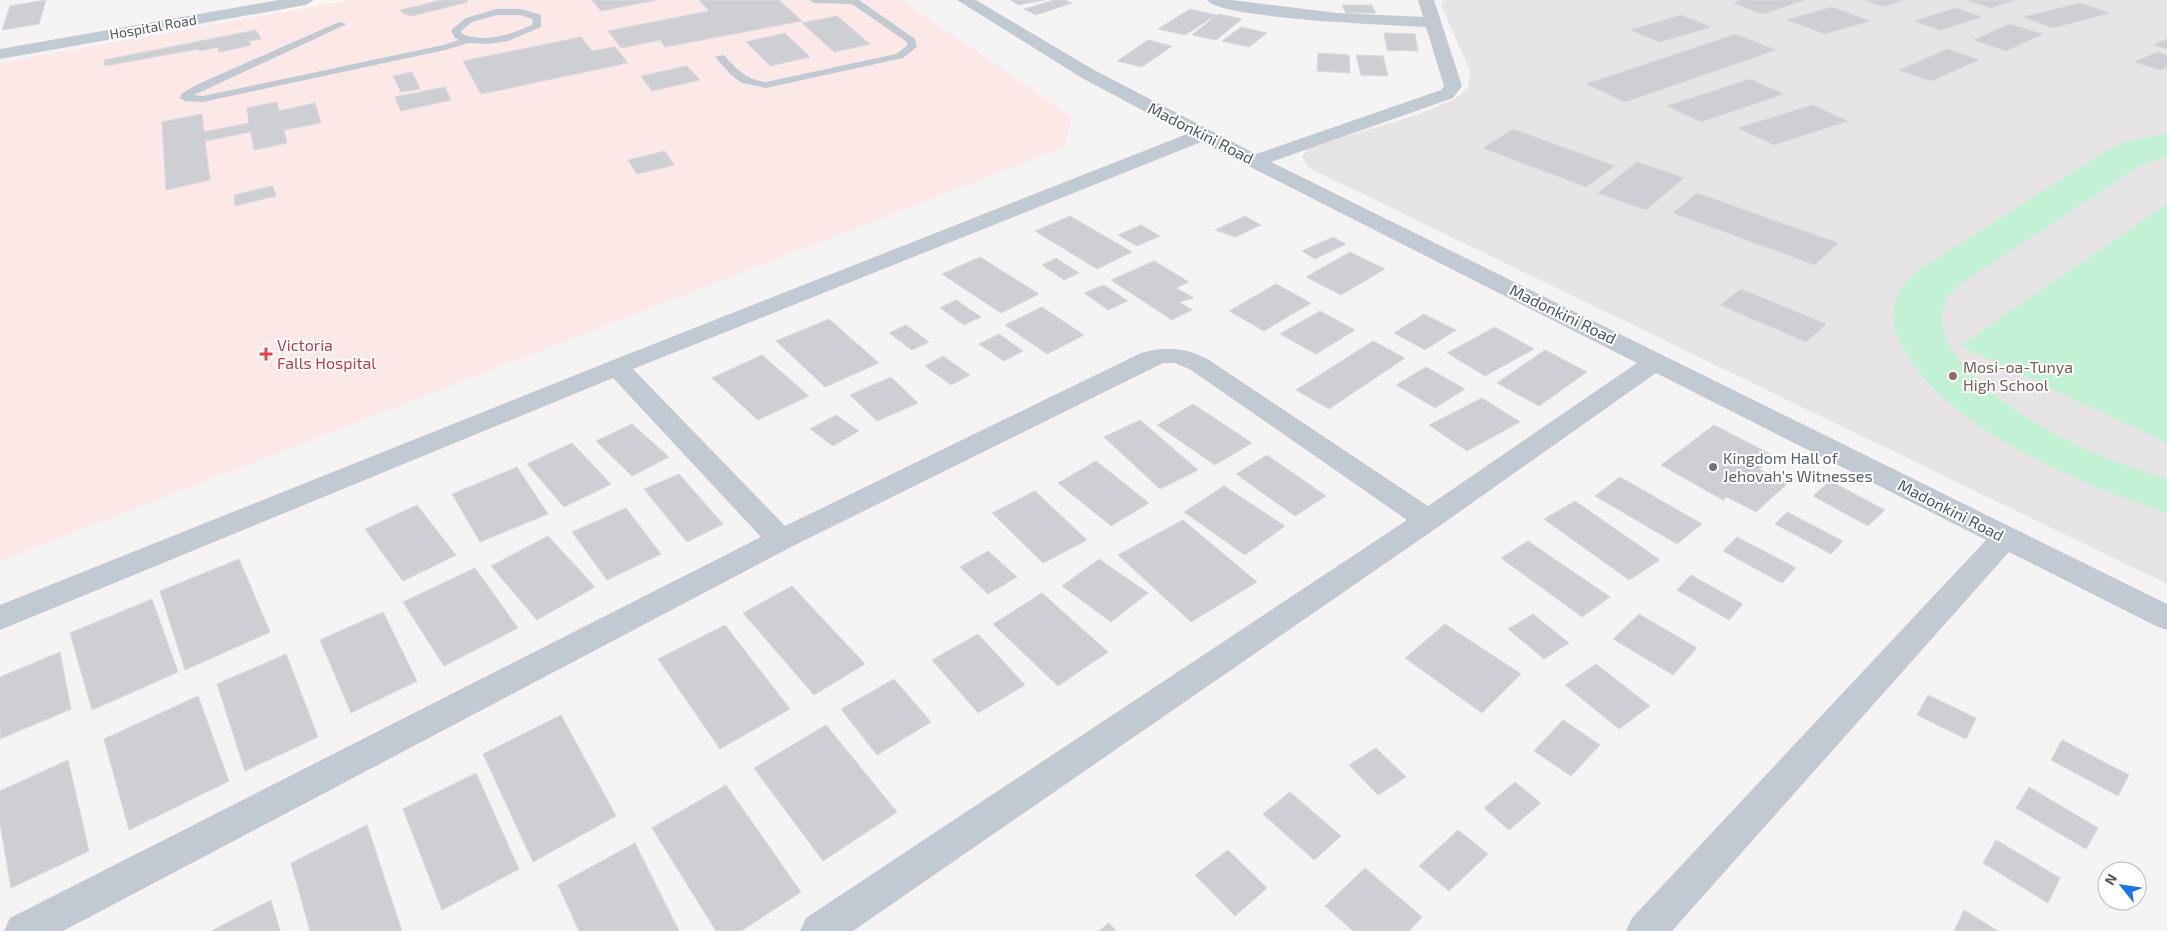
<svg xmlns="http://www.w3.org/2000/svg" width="2167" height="931" viewBox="0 0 2167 931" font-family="'Exo 2',sans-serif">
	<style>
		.commercial { fill: #fdf9ef }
		.education { fill: #e6e4e5 }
		.medical { fill: #fce8e6 }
		.green { fill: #c3f1d5 }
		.building { fill: #cdcfd5; stroke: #d7d9de }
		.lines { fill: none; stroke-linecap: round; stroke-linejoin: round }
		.service { fill: #c1cad2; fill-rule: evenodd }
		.minor { fill: #c1cad2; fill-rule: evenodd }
		.health-dot { fill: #e0444e; stroke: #fff; stroke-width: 2 }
		.education-dot { fill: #8d6e63; stroke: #fff; stroke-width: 2 }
		.worship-dot { fill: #6b7280; stroke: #fff; stroke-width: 2 }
		.labels { text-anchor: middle; stroke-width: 4; stroke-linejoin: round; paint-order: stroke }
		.far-street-label { font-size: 14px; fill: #4a5661; stroke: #fff }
		.street-label { font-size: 16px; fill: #4a5661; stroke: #fff }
		.health-label { font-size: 16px; fill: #be3a42; stroke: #fff; text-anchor: start }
		.education-label { font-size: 16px; fill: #785e54; stroke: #fff; text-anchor: start }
		.worship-label { font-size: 16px; fill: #5b616d; stroke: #fff; text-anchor: start }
	</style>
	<rect width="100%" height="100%" fill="#f5f3f3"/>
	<polygon class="commercial" points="280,0 350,0 282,12"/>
	<polygon class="education" points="1445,0 2167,0 2167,584 1309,168 1302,157 1309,148 1419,114 1455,99 1468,88 1470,71 1441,5"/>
	<polygon class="medical" points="350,0 902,0 1072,117 1065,147 0,561 0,63"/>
	<g class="green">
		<path d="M2167,134V156L2140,166L1963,282C1955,289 1947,296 1944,306C1927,357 2020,416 2058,435C2092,454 2129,467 2167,479V513C2081,484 1945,430 1902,345C1885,312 1893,291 1920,269L2108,150L2124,142Z"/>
		<polygon points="2167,204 2167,443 1960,346"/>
	</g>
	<g class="building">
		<polygon points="46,0 39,24 2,30 10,6"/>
		<polygon points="442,0 466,0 468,2 412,16 404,14 400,10"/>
		<polygon points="592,0 657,0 601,11"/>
		<polygon points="699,0 779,0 802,21 665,47 660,40 621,48 608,31 709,11"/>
		<polygon points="1011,0 1044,0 1018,5"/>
		<polygon points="1054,0 1064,0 1072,3 1036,15 1024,9"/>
		<polygon points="1741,0 1805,0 1763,14 1733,3"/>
		<polygon points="1864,0 1904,0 1883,7"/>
		<polygon points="1965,0 2015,0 1991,8"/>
		<polygon points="2080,3 2110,13 2053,28 2023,17"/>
		<polygon points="1342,5 1372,5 1376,13 1346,13"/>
		<polygon points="1832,7 1870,21 1825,34 1787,20"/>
		<polygon points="1956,8 1982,17 1940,30 1914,21"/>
		<polygon points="1190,9 1216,15 1185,35 1158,29"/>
		<polygon points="1218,14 1242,19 1216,40 1192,35"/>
		<polygon points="1681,15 1711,27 1660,42 1630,30"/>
		<polygon points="837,16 870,44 834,52 802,23"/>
		<polygon points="2010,24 2043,34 2006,51 1973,40"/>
		<polygon points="1241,27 1267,33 1249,47 1222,41"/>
		<polygon points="256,30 261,39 249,41 251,45 219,52 218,47 199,51 198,49 105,66 104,60"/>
		<polygon points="785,33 810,57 770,66 746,42"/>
		<polygon points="1384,33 1415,34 1418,51 1387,50"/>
		<polygon points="1736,34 1776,50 1625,102 1586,84"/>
		<polygon points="581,37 592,51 615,47 628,63 481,94 463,61"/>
		<polygon points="2167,39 2167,49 2153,45"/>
		<polygon points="1148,40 1172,46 1142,67 1117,61"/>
		<polygon points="1948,49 1979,60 1931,81 1899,70"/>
		<polygon points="2158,52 2167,55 2167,67 2160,70 2134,62"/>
		<polygon points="1318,53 1349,55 1350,73 1317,71"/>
		<polygon points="1356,55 1383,56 1388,76 1361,75"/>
		<polygon points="687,66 700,80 652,91 641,76"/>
		<polygon points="412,72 420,89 401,92 393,76"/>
		<polygon points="1750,79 1784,94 1701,122 1667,106"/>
		<polygon points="445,87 451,100 401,111 395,97"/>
		<polygon points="277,102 279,111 315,103 321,123 284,130 287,143 254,150 251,132 205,141 210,180 166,190 162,122 202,114 204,132 249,123 247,108"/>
		<polygon points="1812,105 1848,121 1774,145 1738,128"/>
		<polygon points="1513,129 1615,166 1586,187 1483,148"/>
		<polygon points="665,151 674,165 637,174 628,160"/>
		<polygon points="1637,162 1684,178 1646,210 1598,193"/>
		<polygon points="273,186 276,196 235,206 234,195"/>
		<polygon points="1697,193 1838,243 1815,265 1673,213"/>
		<polygon points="1070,216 1132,252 1097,269 1035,231"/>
		<polygon points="1245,216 1261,225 1235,237 1215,230"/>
		<polygon points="1141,225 1160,236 1137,246 1118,235"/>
		<polygon points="1333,237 1346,244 1315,259 1302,251"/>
		<polygon points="1350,252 1385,269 1341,295 1306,277"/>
		<polygon points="980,257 1039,294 1001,313 942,274"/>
		<polygon points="1056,258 1079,273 1064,280 1042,265"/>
		<polygon points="1154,261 1189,282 1176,288 1194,298 1179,302 1192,310 1172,320 1111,280"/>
		<polygon points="1276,284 1311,303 1264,331 1229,311"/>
		<polygon points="1104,285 1128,301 1108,310 1084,293"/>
		<polygon points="1741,289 1826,324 1806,342 1720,305"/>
		<polygon points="956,300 981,317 964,325 940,308"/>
		<polygon points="1042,307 1084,335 1047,354 1005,325"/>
		<polygon points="1320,311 1355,330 1316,354 1280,334"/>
		<polygon points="1424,314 1456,330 1425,350 1394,333"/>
		<polygon points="829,319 879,363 825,387 776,341"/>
		<polygon points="906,325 929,342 912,350 889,333"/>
		<polygon points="1495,327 1534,349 1485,376 1447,353"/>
		<polygon points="999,334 1023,351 1004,361 979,344"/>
		<polygon points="1373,341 1405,358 1329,409 1296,390"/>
		<polygon points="1545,350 1587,372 1539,406 1497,383"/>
		<polygon points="762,355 809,396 758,420 712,378"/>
		<polygon points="943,356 970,375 951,385 925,366"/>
		<polygon points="1426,367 1465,389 1435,408 1396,385"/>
		<polygon points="891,377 918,403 877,421 850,395"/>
		<polygon points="1482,398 1520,422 1467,451 1429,425"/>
		<polygon points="1193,404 1252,443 1215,465 1157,425"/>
		<polygon points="836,415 859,431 833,446 810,429"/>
		<polygon points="1140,420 1198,470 1160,489 1104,437"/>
		<polygon points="632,424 669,457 632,476 596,441"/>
		<polygon points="1714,425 1774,456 1759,469 1787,484 1756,512 1727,497 1723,500 1661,465"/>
		<polygon points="572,443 611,484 564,507 527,464"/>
		<polygon points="1267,455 1326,496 1295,516 1236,474"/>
		<polygon points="1096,461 1149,503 1111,526 1058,483"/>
		<polygon points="517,467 548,514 480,542 452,494"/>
		<polygon points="679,474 723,524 687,542 644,489"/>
		<polygon points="1620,477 1702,524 1677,544 1595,496"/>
		<polygon points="1830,481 1885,510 1868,526 1813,496"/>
		<polygon points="1224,486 1285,526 1245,555 1184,512"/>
		<polygon points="1035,491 1087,540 1043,563 992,513"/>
		<polygon points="1575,501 1660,560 1629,580 1544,519"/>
		<polygon points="417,505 456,555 403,581 365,529"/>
		<polygon points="626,508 661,554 607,580 572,532"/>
		<polygon points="1787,512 1843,541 1831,554 1775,524"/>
		<polygon points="1183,520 1257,582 1191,622 1118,555"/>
		<polygon points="548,536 595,587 537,620 491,566"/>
		<polygon points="1737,537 1796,568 1782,583 1723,551"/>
		<polygon points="1528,541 1610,597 1582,617 1501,558"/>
		<polygon points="988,551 1017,577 988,594 960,567"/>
		<polygon points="239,559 270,632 185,670 160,591"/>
		<polygon points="1099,559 1148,593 1111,622 1062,586"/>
		<polygon points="475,568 518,628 444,666 403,602"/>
		<polygon points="1691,575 1743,604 1729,620 1677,590"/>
		<polygon points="792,586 865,664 814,695 743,613"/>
		<polygon points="1042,593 1108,652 1058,686 993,624"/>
		<polygon points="152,599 178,672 92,710 70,633"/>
		<polygon points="383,612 417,681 351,713 320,640"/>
		<polygon points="1533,614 1569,643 1544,659 1508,629"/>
		<polygon points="1639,614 1697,648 1673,675 1613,639"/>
		<polygon points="1445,624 1521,674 1482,713 1405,658"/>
		<polygon points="725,625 790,709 720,749 658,659"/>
		<polygon points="978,634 1025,685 978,713 932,660"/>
		<polygon points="60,652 71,709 0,739 0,677"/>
		<polygon points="286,654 318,737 245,771 217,684"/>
		<polygon points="1596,664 1650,706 1619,729 1565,685"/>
		<polygon points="894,679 931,722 877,755 841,709"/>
		<polygon points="1928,695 1976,718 1966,739 1917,715"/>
		<polygon points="198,696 229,781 129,830 104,739"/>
		<polygon points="561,715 616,816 533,862 483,754"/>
		<polygon points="1563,720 1600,745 1571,776 1534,751"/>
		<polygon points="826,725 897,812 823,861 754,768"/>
		<polygon points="2062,740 2129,775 2118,796 2051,760"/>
		<polygon points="1376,748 1406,777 1378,795 1349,765"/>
		<polygon points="68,760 89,851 11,888 0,823 0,791"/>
		<polygon points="476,773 519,869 442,910 403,809"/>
		<polygon points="1515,782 1541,803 1509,830 1484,808"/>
		<polygon points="726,785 801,892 741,931 716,931 652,828"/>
		<polygon points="2029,787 2098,828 2086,849 2016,808"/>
		<polygon points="1290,792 1341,836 1314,860 1263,814"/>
		<polygon points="367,825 402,931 310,931 291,863"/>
		<polygon points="1458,830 1488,854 1449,891 1419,866"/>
		<polygon points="1996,840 2060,878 2048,903 1983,863"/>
		<polygon points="635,843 679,931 579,931 558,885"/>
		<polygon points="1228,850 1267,888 1235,916 1195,875"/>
		<polygon points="1365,868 1422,917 1409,931 1353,931 1325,906"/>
		<polygon points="271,900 280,931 211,931"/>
		<polygon points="1964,910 1998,931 1954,931"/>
		<polygon points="1109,923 1116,931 1099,931"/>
	</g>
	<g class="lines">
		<g class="service">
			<path d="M809,0H859L915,39L917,47L903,58L766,88L742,83L731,75L715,57L724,55C736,69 747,80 766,82L896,54L907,46V42L852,4L814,3Z"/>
			<path d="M496,9H521L541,15V27L508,41L488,44L469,43L445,50L203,102L185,101L180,98L181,94L196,85L339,22L347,24L194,95L203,96L443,45L459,40L455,38L451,30L466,18ZM497,15H520L533,19L532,25C509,35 486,43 462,34L461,31L472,22Z"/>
		</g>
		<g class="minor">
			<polygon points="279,0 314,0 306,5 0,59 0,49"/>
			<path d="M957,0H976L1094,70L1256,154L1441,90L1444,86L1426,27C1396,25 1220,19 1207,0H1231L1337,13L1423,17L1418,0H1434L1462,86L1453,98L1271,162L2167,604V630L2156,626L2009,552L1672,931H1626L1632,918L1986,540L1656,373L1438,527L853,931H800L806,918L1407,520L1191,370L1175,363H1163L791,547L63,931H4L10,918L761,537L613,378L0,630V605L608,362L1187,134L1082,78ZM1201,142L1637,363L1428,506L1209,360C1186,347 1166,346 1141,353L785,526L633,369Z"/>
		</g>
	</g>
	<path class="health-dot" d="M263.5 346.5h5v5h5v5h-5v5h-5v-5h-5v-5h5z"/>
	<circle class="education-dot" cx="1953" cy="376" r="5"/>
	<circle class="worship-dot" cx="1713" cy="467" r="5"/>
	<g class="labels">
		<g class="far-street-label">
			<text transform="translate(153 27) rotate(-10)" y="5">Hospital Road</text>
		</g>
		<g class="street-label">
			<text transform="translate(1201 133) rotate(27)" y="6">Madonkini Road</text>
			<text transform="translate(1563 314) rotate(26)" y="6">Madonkini Road</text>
			<text transform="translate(1951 510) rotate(27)" y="6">Madonkini Road</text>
		</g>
		<g class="health-label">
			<text x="277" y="351">Victoria<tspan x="277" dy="18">Falls Hospital</tspan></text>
		</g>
		<g class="education-label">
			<text x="1963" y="373">Mosi-oa-Tunya<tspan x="1963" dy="18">High School</tspan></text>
		</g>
		<g class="worship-label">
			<text x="1723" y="464">Kingdom Hall of<tspan x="1723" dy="18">Jehovah's Witnesses</tspan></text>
		</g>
	</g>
	<g transform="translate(2122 886) rotate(300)"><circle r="24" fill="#ffffff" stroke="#b7bbc0"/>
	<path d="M0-4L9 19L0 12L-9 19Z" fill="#1a73e8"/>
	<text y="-8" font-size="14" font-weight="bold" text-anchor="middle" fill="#4a5661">N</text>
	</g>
</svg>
